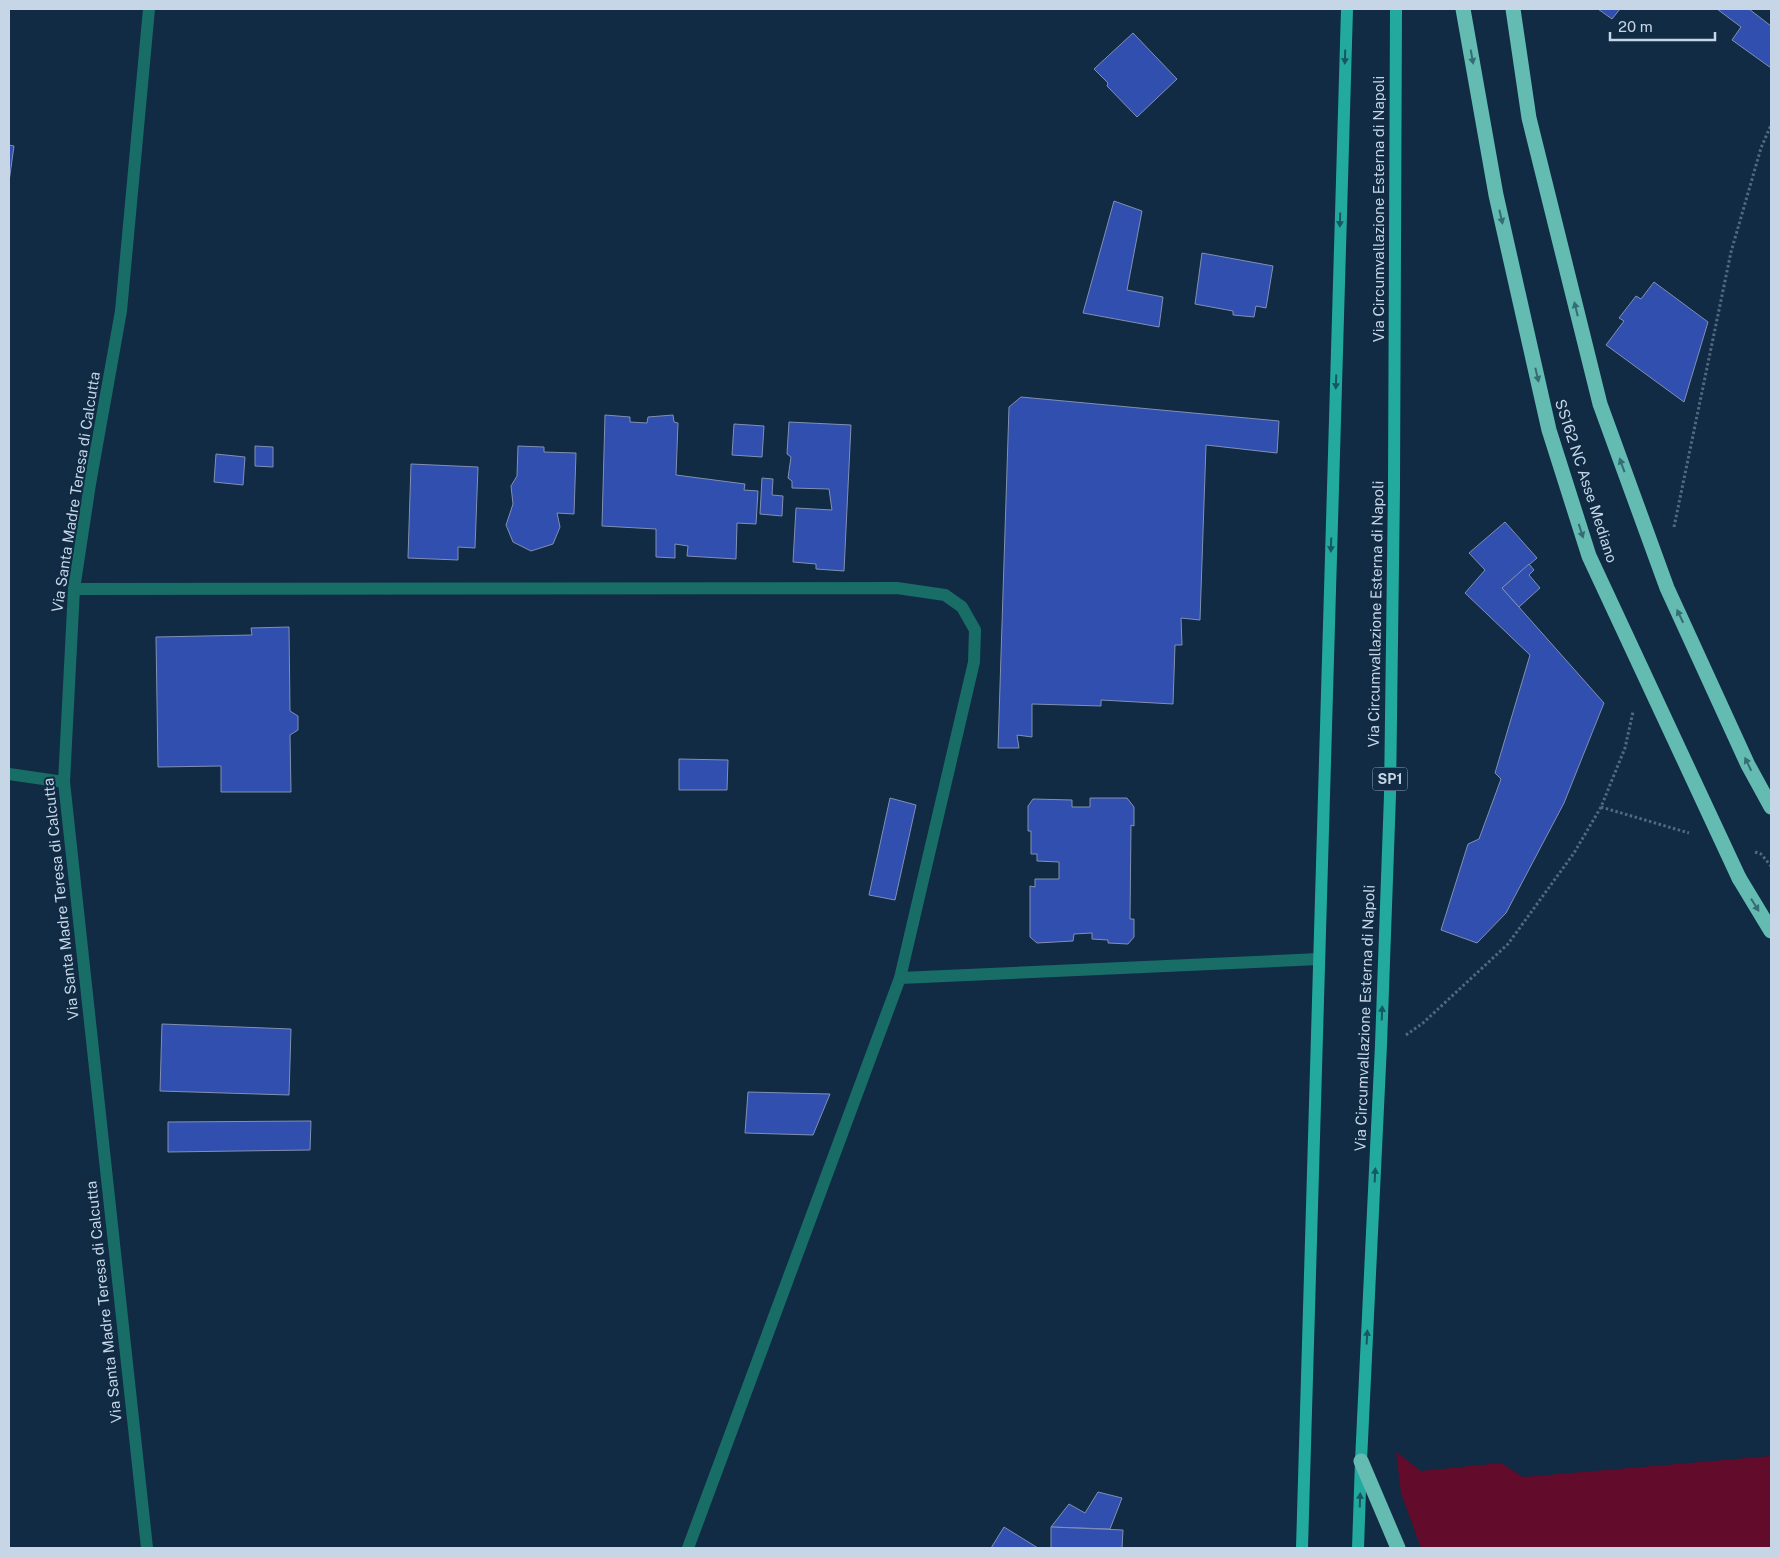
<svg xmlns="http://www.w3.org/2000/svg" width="1780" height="1557" viewBox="0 0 1780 1557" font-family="'Public Sans',sans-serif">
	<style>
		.green { fill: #620b2a }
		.building { fill: #304fae; stroke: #8190b3 }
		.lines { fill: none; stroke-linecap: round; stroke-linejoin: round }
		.path { stroke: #53697f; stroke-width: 3; stroke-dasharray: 2.5 2.5; stroke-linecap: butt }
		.minor { stroke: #186d66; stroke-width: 12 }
		.major { stroke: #22aa9f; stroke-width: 12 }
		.highway { stroke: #63bbb2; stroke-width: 15 }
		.highway-bridge { stroke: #63bbb2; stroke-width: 15 }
		.oneway { fill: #165763 }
		.oneway2 { fill: #356c75 }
		.labels { text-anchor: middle; stroke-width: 4; stroke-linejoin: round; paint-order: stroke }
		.shield { fill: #102b43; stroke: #8fa3b5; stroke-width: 1 }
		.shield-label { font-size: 14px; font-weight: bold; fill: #c6d6e6 }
		.street-label { font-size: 15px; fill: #c6d6e6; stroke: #102b43 }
	</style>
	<rect width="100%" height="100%" fill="#102b43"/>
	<polygon class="green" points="1396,1452 1421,1471 1501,1463 1523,1477 1771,1456 1771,1548 1421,1548 1401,1493"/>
	<g class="building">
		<polygon points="1598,9 1620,9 1612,19"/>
		<polygon points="1717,9 1749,9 1771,26 1771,68 1732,40 1741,27"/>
		<polygon points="1133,33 1177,79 1137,117 1107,86 1108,83 1094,69"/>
		<polygon points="9,145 14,146 9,182"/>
		<polygon points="1114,201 1142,211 1127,290 1163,297 1159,327 1083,313"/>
		<polygon points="1202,253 1273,266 1266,308 1256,306 1254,317 1233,315 1233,311 1195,304"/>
		<polygon points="1654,282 1708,322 1684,402 1606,345 1624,321 1619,318 1636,296 1641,299"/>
		<polygon points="1021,397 1279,421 1277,453 1206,445 1200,620 1181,618 1182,645 1175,645 1173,704 1101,700 1101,706 1032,704 1032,737 1017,735 1019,748 998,748 1009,407"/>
		<polygon points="605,415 630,417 630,422 647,423 648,417 673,415 674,422 678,423 676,475 745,484 744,490 758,491 756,524 737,523 736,559 687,556 688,546 675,544 675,558 656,557 656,529 602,526"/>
		<polygon points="789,422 851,425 844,571 816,569 816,564 793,562 796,508 832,510 829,489 792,488 792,481 788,478 791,457 787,454"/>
		<polygon points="734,424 764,426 762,457 732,455"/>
		<polygon points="255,446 273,447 273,467 255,466"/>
		<polygon points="518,446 544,447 544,452 576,453 574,514 557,513 560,527 553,544 531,551 513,542 506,525 513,504 511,486 517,476"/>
		<polygon points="216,454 245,457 243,485 214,482"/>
		<polygon points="411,464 478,467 475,548 458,547 458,560 408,558"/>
		<polygon points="762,478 773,479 772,495 783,496 782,516 760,514"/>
		<polygon points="1505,522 1537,558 1502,588 1604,703 1564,803 1506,913 1477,943 1441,930 1468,844 1479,839 1501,779 1495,773 1530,655 1465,593 1485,570 1469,553"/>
		<polygon points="1529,564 1534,570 1529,575 1540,588 1519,607 1502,588"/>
		<polygon points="289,627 290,711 298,716 298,730 290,735 291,792 221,792 221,766 158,767 156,637 252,635 251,628"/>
		<polygon points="679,759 728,760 727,790 679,790"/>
		<polygon points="890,798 916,805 895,900 869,895"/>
		<polygon points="1090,798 1127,798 1134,807 1134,826 1131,825 1130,919 1134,919 1134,937 1128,944 1108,943 1108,940 1092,939 1092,933 1074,934 1073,941 1037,943 1030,937 1030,886 1035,887 1035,879 1059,879 1059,862 1037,861 1037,854 1031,854 1031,831 1028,831 1028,806 1033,799 1072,800 1072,807 1090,807"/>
		<polygon points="162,1024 291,1029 289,1095 160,1091"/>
		<polygon points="748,1092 830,1094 813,1135 745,1133"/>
		<polygon points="311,1121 310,1150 168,1152 168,1122"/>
		<polygon points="1098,1492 1122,1498 1110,1529 1051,1527 1069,1504 1085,1513"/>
		<polygon points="1004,1527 1038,1548 991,1548"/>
		<polygon points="1051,1527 1123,1530 1122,1548 1051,1548"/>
	</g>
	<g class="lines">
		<g class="path">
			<polyline points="1674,527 1731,252 1761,148 1771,125"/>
			<polyline points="1601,807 1689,833"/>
			<polyline points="1755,852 1761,854 1771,866"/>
			<polyline points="1406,1035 1423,1023 1508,944 1574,853 1601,807 1625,748 1633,712"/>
		</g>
		<g class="minor">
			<polyline points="74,589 897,588 945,595 962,607 975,630 974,662 900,978"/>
			<polyline points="9,774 64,782"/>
			<polyline points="147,1548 64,782 74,589 90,484 121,311 149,9"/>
			<polyline points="688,1548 900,978 1319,959"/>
		</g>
		<g class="major">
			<polyline points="1302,1548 1347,9"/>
			<polyline points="1358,1548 1361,1461 1381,1045 1390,795 1394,487 1396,9"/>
		</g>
		<g class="highway">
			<polyline points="1739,878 1771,931"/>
			<polyline points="1361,1461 1398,1548"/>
		</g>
		<g class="highway-bridge">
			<polyline points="1463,9 1496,195 1549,430 1589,556 1739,878"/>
			<polyline points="1513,9 1529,118 1600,404 1667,588 1748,765 1771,807"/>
		</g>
	</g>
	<defs><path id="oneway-solid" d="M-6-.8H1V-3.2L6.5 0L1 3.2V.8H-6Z" transform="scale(1.25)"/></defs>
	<g class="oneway">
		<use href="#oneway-solid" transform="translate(1345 57) rotate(92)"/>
		<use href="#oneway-solid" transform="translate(1340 220) rotate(92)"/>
		<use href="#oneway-solid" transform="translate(1336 382) rotate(92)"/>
		<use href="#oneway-solid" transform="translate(1331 545) rotate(92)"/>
		<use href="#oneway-solid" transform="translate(1382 1013) rotate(-88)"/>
		<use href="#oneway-solid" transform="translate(1375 1175) rotate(-87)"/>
		<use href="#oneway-solid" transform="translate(1367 1337) rotate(-87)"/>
		<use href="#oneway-solid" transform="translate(1360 1500) rotate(-88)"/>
	</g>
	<g class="oneway2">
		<use href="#oneway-solid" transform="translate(1472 57) rotate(80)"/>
		<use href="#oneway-solid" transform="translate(1501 217) rotate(77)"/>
		<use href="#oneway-solid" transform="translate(1576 309) rotate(-104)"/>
		<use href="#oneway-solid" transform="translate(1537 375) rotate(77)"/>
		<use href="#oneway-solid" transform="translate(1622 465) rotate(-110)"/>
		<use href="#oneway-solid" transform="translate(1581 531) rotate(72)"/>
		<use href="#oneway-solid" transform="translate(1680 616) rotate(-115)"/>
		<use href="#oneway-solid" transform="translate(1748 764) rotate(-116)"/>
		<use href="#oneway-solid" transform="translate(1755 905) rotate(58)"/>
	</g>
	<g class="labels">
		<rect class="shield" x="1372.5" y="767.5" width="35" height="23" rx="4"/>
		<g class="shield-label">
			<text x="1390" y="784">SP1</text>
		</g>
		<g class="street-label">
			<text transform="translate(1379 209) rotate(-90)" y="5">Via Circumvallazione Esterna di Napoli</text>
			<text transform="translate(1586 481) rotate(72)" y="5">SS162 NC Asse Mediano</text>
			<text transform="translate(76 492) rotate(-81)" y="5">Via Santa Madre Teresa di Calcutta</text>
			<text transform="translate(1376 614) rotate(-89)" y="5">Via Circumvallazione Esterna di Napoli</text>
			<text transform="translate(61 899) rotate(-96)" y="5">Via Santa Madre Teresa di Calcutta</text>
			<text transform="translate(1365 1018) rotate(-88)" y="5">Via Circumvallazione Esterna di Napoli</text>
			<text transform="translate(104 1302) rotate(-96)" y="5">Via Santa Madre Teresa di Calcutta</text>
		</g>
	</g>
	<rect width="1780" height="1557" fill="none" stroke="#c6d6e6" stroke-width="20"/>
	<path d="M1610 32v8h105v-8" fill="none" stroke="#c6d6e6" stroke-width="2.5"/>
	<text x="1618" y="32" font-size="15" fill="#c6d6e6" stroke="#102b43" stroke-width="4" paint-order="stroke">20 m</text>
</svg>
